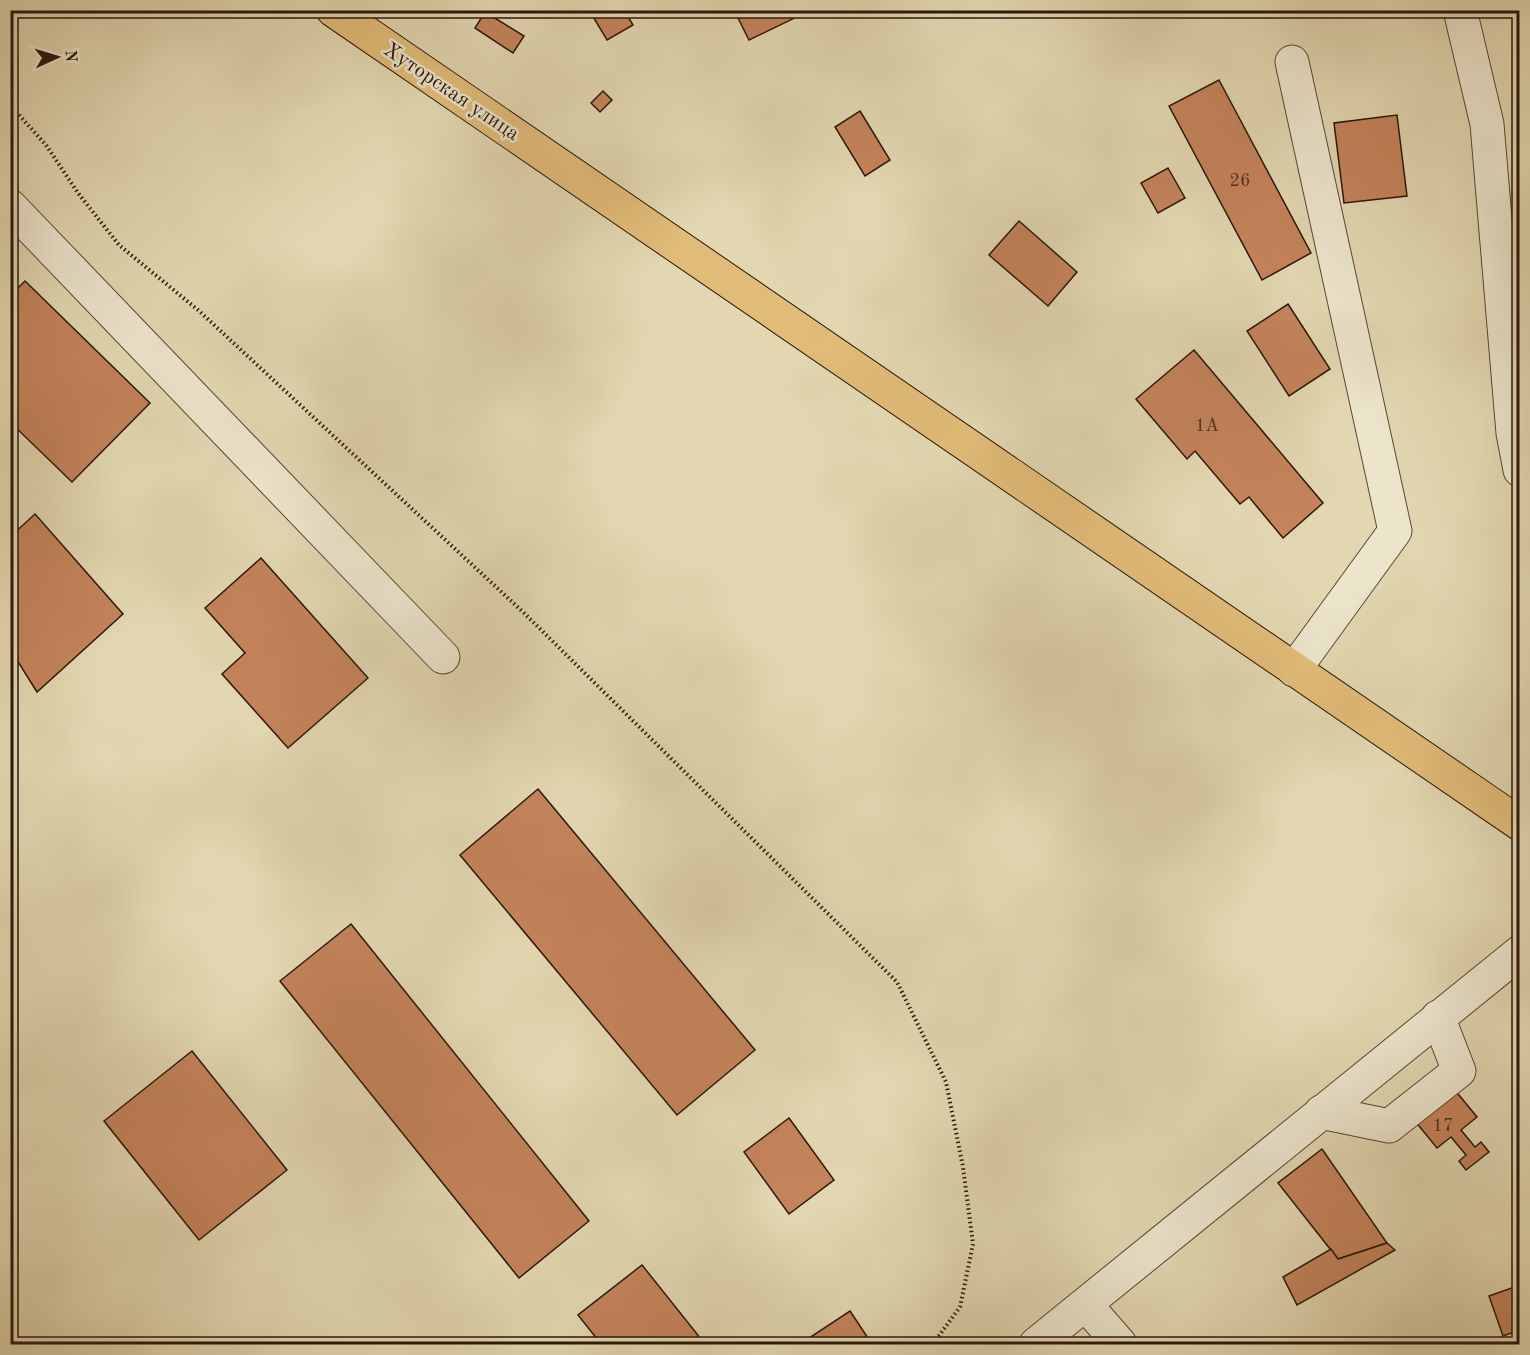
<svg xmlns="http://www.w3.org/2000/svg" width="1530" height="1355" viewBox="0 0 1530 1355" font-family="'Old Standard TT',serif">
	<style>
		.building { fill: #c4835b; stroke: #2a170b; stroke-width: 1.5 }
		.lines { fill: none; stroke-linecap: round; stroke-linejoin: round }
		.minor-casing { stroke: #584734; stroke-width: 35 }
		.major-casing { stroke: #2a170b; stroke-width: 35 }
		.path { stroke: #2a170b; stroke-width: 4; stroke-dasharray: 1.5 3; stroke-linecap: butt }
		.minor { stroke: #ece5cc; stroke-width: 33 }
		.major { stroke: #e1bc78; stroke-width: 33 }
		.labels { text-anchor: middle; stroke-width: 5; stroke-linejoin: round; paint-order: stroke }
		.number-label { font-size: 18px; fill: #50321f }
		.street-label { font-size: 21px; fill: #2a170b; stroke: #ece5cc }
	</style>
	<rect width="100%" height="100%" fill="#e2d7b1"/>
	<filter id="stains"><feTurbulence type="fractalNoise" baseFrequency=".00333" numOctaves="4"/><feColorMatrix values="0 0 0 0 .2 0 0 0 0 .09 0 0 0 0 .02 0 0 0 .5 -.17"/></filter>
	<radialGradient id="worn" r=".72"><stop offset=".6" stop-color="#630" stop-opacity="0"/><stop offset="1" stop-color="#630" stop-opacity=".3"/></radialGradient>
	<g class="building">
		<polygon points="589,10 624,10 633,25 607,40"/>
		<polygon points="734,10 801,10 803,14 749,40"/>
		<polygon points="485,12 524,36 513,53 475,28"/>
		<polygon points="1219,80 1311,253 1262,280 1169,106"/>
		<polygon points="603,91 612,100 600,112 591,103"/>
		<polygon points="860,111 890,160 865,176 835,127"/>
		<polygon points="1397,115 1407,196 1344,203 1334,123"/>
		<polygon points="1168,168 1185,198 1158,213 1141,183"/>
		<polygon points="1019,221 1077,272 1048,306 989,255"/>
		<polygon points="25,281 150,403 72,482 10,422 10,296"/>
		<polygon points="1288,304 1330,369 1289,396 1247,331"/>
		<polygon points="1194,350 1323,503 1283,538 1249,497 1240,504 1195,451 1187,459 1136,399"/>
		<polygon points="35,514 123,614 37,692 10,649 10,537"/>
		<polygon points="261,558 368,678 288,748 222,674 245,653 205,608"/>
		<polygon points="538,789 755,1050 677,1115 460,855"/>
		<polygon points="351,924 589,1221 519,1278 280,981"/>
		<polygon points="192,1051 287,1170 199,1240 104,1121"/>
		<polygon points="1454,1089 1477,1117 1461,1130 1475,1147 1481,1142 1489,1152 1466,1170 1459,1161 1466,1155 1451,1137 1437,1148 1415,1121"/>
		<polygon points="789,1118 834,1180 789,1214 744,1152"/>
		<polygon points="1322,1149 1387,1243 1338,1259 1278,1183"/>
		<polygon points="1387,1243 1395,1250 1297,1305 1283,1277 1331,1249 1338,1259"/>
		<polygon points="642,1265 705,1344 601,1344 578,1315"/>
		<polygon points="1520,1285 1520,1330 1503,1336 1489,1296"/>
		<polygon points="850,1311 872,1344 800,1344"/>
	</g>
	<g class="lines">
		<g class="minor-casing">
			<g id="minor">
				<polyline points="1460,10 1487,124 1513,433 1520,470"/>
				<polyline points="1292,62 1395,531 1294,670"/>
				<polyline points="10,206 443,657"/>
				<polyline points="1321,1112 1389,1126 1459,1071 1438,1017"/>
				<polyline points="1086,1305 1120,1344"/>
				<polyline points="1036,1344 1520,952"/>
			</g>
		</g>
		<g class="major-casing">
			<polyline id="major" points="333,10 1520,824"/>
		</g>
		<polyline class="path" points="10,105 46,145 78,193 119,245 198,310 523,612 897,982 946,1082 963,1167 973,1244 960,1307 933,1344"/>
		<use href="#minor" class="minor"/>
		<use href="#major" class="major"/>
	</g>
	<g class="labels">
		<g class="number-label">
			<text x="1240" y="186">26</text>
			<text x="1207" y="431">1А</text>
			<text x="1443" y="1131">17</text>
		</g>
		<g class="street-label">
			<text transform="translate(452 91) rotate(34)" y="7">Хуторская улица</text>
		</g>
	</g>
	<rect width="1530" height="1355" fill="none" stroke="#e2d7b1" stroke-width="36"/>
	<rect x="12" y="12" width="1506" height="1331" fill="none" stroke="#2a170b" stroke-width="3"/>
	<rect x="18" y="18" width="1494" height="1319" fill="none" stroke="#2a170b" stroke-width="1.5"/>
	<g transform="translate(57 57) rotate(86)" stroke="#ece5cc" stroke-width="4.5" paint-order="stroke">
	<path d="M0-4.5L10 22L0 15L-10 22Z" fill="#2a170b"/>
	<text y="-9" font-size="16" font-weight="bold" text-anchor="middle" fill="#2a170b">N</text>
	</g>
	<rect width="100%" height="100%" filter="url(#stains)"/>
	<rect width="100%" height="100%" fill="url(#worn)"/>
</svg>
